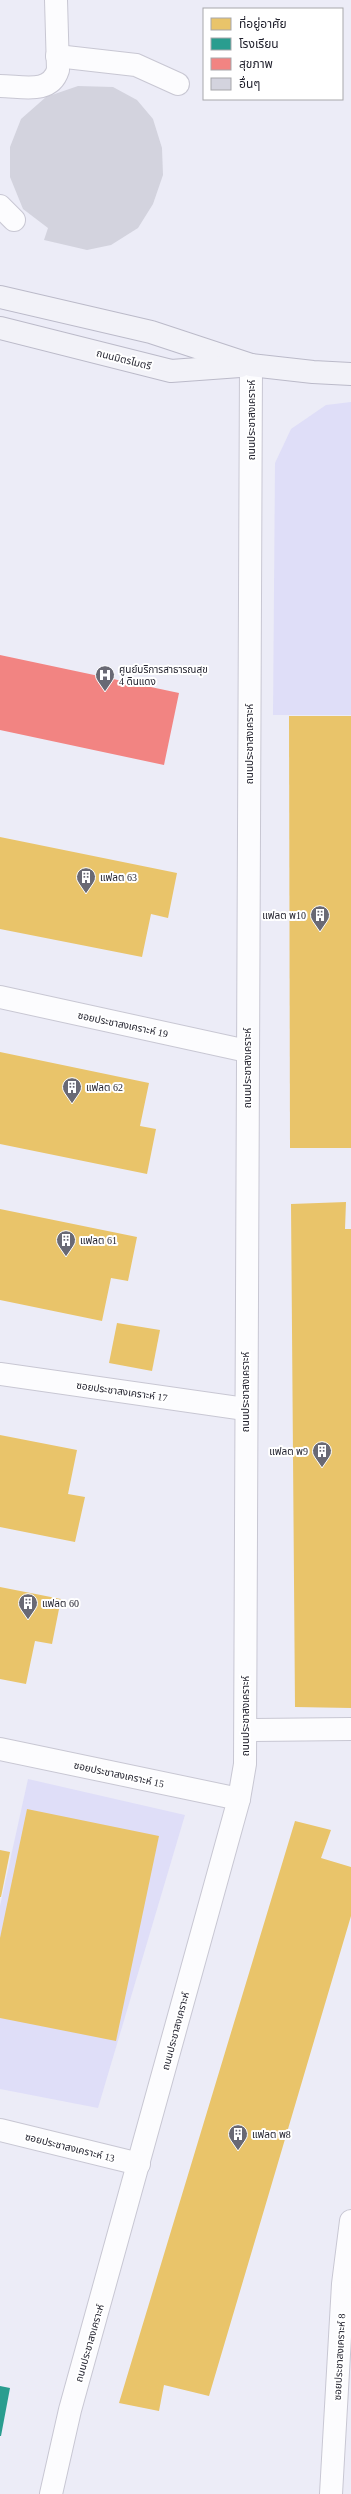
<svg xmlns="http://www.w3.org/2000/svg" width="351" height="2494" viewBox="0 0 351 2494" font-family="'Times New Roman','Noto Sans Thai',serif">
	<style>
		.green { fill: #dfdef8 }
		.homes { fill: #e9c46a }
		.schools { fill: #2a9d8f }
		.health { fill: #f28482 }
		.building { fill: #d3d3de }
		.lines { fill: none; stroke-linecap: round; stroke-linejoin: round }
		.minor-casing { stroke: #c8c7d3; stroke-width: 24 }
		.major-casing { stroke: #bbbac9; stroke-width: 24 }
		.minor { stroke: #fcfcfe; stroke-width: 22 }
		.major { stroke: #f2f2f8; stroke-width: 22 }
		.labels { text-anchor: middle; stroke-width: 4; stroke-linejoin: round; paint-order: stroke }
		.street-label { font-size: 10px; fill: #22222e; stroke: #fff }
		.poi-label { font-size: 10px; fill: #22222e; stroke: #fff; text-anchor: start }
	</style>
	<rect width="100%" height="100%" fill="#ececf7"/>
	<g class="green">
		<polygon points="351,402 351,715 273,715 275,463 291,429 326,405"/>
		<polygon points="28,1779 185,1815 98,2108 0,2089 0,1906"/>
	</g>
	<g class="homes">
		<polygon points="289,716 351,716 351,1148 290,1148"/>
		<polygon points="0,837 177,873 168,918 151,914 142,957 0,929"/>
		<polygon points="0,1052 149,1083 140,1126 156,1129 147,1174 0,1144"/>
		<polygon points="346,1202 345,1229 351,1229 351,1708 295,1707 291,1204"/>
		<polygon points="0,1209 137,1237 128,1281 111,1278 102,1321 0,1300"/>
		<polygon points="117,1323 160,1330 152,1371 109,1363"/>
		<polygon points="0,1435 77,1450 68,1494 85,1497 75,1542 0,1527"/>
		<polygon points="0,1587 61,1599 52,1644 35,1641 26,1684 0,1679"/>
		<polygon points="27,1809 159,1836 116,2041 0,2018 0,1938"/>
		<polygon points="295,1821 331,1830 321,1858 351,1867 351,1916 209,2396 164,2385 159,2411 119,2403"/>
		<polygon points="0,1850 10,1852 1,1897 0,1897"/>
	</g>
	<polygon class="schools" points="0,2386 10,2388 1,2436 0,2436"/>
	<polygon class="health" points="0,655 179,693 164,765 0,730"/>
	<polygon class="building" points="78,86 113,87 137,100 153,119 162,148 163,175 153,204 138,228 111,245 87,250 44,240 48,228 23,209 10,177 10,147 21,119 46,97"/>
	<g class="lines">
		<g class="minor-casing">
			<g id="minor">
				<polyline points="57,56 136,65 178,84"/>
				<path d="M0,86C22,86 50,95 58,70L56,0"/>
				<polyline points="0,206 14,220"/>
				<polyline points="0,997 247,1051"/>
				<polyline points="0,1374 245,1409"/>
				<polyline points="246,1730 351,1729"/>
				<polyline points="0,1749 239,1799"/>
				<polyline points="0,2130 139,2164"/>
				<polyline points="51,2494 70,2410 239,1799 245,1764 251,365"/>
				<polyline points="331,2494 343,2284 351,2221"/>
			</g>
		</g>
		<g class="major-casing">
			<g id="major">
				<polyline points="0,297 151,332 251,365 313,372 351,374"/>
				<polyline points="0,328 171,371 240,366"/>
			</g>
		</g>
		<use href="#minor" class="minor"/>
		<use href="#major" class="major"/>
	</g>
	<defs>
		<g id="hospital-pin" transform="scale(1)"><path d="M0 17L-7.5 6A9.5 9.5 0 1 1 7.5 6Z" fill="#696974" stroke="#fff"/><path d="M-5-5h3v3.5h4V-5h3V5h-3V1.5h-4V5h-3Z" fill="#fff"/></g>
		<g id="building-pin" transform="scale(1)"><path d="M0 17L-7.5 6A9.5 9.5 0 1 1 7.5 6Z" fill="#696974" stroke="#fff"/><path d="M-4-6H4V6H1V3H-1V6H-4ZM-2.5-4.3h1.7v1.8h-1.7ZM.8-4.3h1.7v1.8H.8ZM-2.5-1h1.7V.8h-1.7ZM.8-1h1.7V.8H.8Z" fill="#fff"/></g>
	</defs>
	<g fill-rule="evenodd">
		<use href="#hospital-pin" x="105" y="675"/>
		<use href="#building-pin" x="86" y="877"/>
		<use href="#building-pin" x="320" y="915"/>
		<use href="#building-pin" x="72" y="1087"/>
		<use href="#building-pin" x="66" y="1240"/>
		<use href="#building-pin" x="322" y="1451"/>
		<use href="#building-pin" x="28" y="1603"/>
		<use href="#building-pin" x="238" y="2134"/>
	</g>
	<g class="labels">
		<g class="street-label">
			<text transform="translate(124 359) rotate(14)" y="4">ถนนมิตรไมตรี</text>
			<text transform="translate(251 420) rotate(-90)" y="4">ถนนประชาสงเคราะห์</text>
			<text transform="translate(249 744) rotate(-90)" y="4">ถนนประชาสงเคราะห์</text>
			<text transform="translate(123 1024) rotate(12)" y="4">ซอยประชาสงเคราะห์ 19</text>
			<text transform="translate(247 1068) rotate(-90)" y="4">ถนนประชาสงเคราะห์</text>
			<text transform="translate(122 1391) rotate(8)" y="4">ซอยประชาสงเคราะห์ 17</text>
			<text transform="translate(245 1392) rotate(-90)" y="4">ถนนประชาสงเคราะห์</text>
			<text transform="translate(245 1716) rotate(-90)" y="4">ถนนประชาสงเคราะห์</text>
			<text transform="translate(119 1774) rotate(12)" y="4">ซอยประชาสงเคราะห์ 15</text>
			<text transform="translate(175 2031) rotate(-75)" y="4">ถนนประชาสงเคราะห์</text>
			<text transform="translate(70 2147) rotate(14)" y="4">ซอยประชาสงเคราะห์ 13</text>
			<text transform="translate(89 2343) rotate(-74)" y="4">ถนนประชาสงเคราะห์</text>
			<text transform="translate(339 2357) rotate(-87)" y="4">ซอยประชาสงเคราะห์ 8</text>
		</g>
		<g class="poi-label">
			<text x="119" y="673">ศูนย์บริการสาธารณสุข<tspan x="119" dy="12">4 ดินแดง</tspan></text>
			<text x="100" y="881">แฟลต 63</text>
			<text x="306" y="919" text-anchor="end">แฟลต พ10</text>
			<text x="86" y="1091">แฟลต 62</text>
			<text x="80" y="1244">แฟลต 61</text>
			<text x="308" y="1455" text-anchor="end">แฟลต พ9</text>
			<text x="42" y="1607">แฟลต 60</text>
			<text x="252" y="2138">แฟลต พ8</text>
		</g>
	</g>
	<rect x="203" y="8" width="140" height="92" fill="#ffffff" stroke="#a7a7ab"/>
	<rect x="211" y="18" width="20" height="12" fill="#e9c46a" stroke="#a7a7ab"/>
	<text x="239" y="28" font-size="12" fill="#22222e">ที่อยู่อาศัย</text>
	<rect x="211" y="38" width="20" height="12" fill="#2a9d8f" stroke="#a7a7ab"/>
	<text x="239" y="48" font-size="12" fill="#22222e">โรงเรียน</text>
	<rect x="211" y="58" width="20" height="12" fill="#f28482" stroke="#a7a7ab"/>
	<text x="239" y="68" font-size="12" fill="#22222e">สุขภาพ</text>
	<rect x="211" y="78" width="20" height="12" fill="#d3d3de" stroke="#a7a7ab"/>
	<text x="239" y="88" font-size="12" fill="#22222e">อื่นๆ</text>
</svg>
